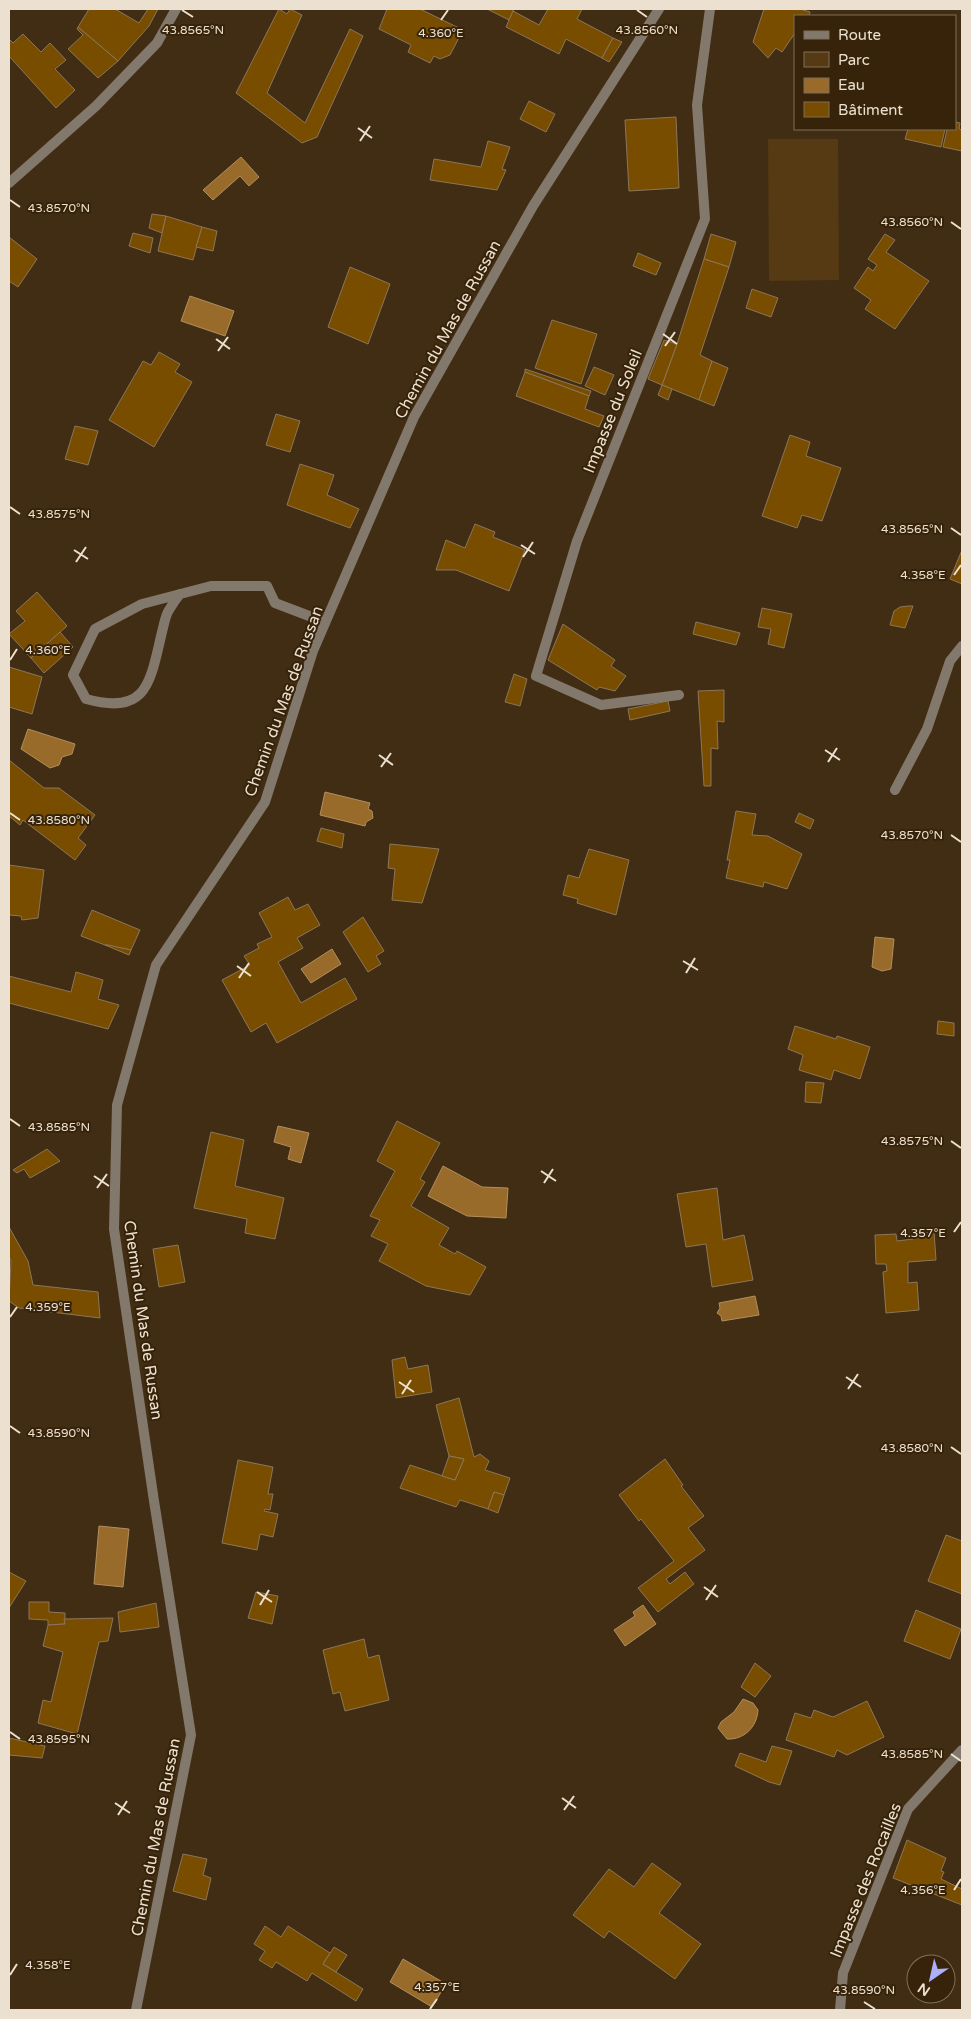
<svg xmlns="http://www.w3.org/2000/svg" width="971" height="2019" viewBox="0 0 971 2019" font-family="'Varela Round',sans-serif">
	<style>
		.green { fill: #563a14 }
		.water { fill: #996b2b; stroke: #b28e5d }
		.building { fill: #784d00; stroke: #8c765a }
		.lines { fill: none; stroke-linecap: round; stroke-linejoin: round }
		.lane { stroke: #83786c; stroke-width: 10 }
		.street { stroke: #83786c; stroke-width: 10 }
		.ticks { fill: none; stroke: #ece0d1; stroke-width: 2 }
		.labels { text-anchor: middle; stroke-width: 4; stroke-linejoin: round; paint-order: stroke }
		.street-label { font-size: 16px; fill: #ece0d1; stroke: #362309 }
		.ticks-label { font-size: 12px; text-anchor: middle; fill: #ece0d1; stroke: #362309; stroke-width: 4; stroke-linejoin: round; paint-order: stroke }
	</style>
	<rect width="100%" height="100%" fill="#412d13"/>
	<polygon class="green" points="768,139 838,139 839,280 769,281"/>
	<g class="water">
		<polygon points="241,157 259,177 249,186 240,176 213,200 203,190"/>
		<polygon points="190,296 234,311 225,336 181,321"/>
		<polygon points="28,729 75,744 72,754 62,757 59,765 50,768 21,749"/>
		<polygon points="325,792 370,803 368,809 372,811 373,818 366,822 365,826 320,815"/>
		<polygon points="875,937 894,939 891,969 882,971 872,967"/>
		<polygon points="332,949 341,964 311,983 301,969"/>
		<polygon points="278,1126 309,1133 301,1163 288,1159 291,1147 274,1142"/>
		<polygon points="443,1166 482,1187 508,1188 506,1218 467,1216 428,1196"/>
		<polygon points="755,1296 759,1315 722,1321 721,1316 717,1313 720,1308 719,1303"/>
		<polygon points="99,1526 129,1529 123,1587 94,1584"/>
		<polygon points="643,1605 656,1624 625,1646 614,1630 635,1616 633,1612"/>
		<path d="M743,1699L753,1703L758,1710C757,1727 744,1740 727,1739L718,1728L721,1722L734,1712Z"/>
		<polygon points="403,1959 446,1984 432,2007 390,1982"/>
	</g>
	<g class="building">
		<polygon points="89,9 115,9 139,23 148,9 158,9 149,26 118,61 78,27"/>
		<polygon points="279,9 287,14 290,9 302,15 267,93 305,123 350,29 363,36 317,137 302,143 236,93"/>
		<polygon points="387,9 420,9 463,30 450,55 440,59 434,56 430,63 408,52 411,45 379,29"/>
		<polygon points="487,9 514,9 509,20"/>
		<polygon points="548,9 582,9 577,19 613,38 602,58 566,39 559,54 506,27 513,11 539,25"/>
		<polygon points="764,9 800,9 810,12 809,16 795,16 795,33 782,52 776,48 768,58 753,42"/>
		<polygon points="78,27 118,61 98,78 68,49 83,35 77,29"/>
		<polygon points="23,34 41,52 50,43 66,60 55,69 75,90 56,108 9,56 9,39 13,43"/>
		<polygon points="613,38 622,42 609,62 602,58"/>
		<polygon points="529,101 555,114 546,132 520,119"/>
		<polygon points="676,117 679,188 629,191 625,120"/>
		<polygon points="955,122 960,123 959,129 962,130 962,151 943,147 947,130 945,129 941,147 905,139 908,129 955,129"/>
		<polygon points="488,141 510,147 502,169 506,170 497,190 430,180 434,159 481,167"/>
		<polygon points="152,214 166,216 162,233 149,228"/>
		<polygon points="166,216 202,227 193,260 158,251"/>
		<polygon points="202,227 217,231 213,251 196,247"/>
		<polygon points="133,233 153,238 150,253 129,246"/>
		<polygon points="711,234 736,242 729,267 704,259"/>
		<polygon points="885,234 895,240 886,252 929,281 895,329 865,309 871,300 854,288 868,267 873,271 877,265 868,259"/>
		<polygon points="9,237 37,259 18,287 9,281"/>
		<polygon points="638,253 661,263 656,275 633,266"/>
		<polygon points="704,259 729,267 700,355 712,361 699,400 662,385 677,344"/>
		<polygon points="350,267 390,284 368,344 328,327"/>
		<polygon points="752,289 778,298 771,317 746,308"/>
		<polygon points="552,320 597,334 581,384 535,368"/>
		<polygon points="664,340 677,344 662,385 648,379"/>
		<polygon points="159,352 180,364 175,372 192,382 154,447 109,420 143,361 151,365"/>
		<polygon points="712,361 728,368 714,406 699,400"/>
		<polygon points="594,367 614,375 605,395 585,386"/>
		<polygon points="525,369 591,391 589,396 525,372"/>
		<polygon points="525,372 589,396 585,409 604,416 599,427 516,396"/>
		<polygon points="662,385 672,389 668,400 658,395"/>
		<polygon points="276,414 300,421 290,452 266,445"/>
		<polygon points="75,426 98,431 88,465 65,459"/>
		<polygon points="790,435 810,442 806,456 841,468 822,521 802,515 797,528 762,516"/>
		<polygon points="300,464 334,475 327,495 359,509 350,528 287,505"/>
		<polygon points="475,524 495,532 493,537 525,550 509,591 456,570 436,570 446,540 465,548"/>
		<polygon points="962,550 962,584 950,579"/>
		<polygon points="37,592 67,626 31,658 9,634 25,621 16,611"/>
		<polygon points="908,606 913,606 905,628 890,625 894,611 900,607"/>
		<polygon points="762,608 792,614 784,648 768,644 771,629 758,627"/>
		<polygon points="696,622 740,633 736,645 693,634"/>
		<polygon points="563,624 615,660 611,666 626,676 615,691 599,687 597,690 548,660"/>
		<polygon points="60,632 73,647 44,673 31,658"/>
		<polygon points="9,667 42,677 32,714 9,707"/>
		<polygon points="514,674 527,679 520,706 505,702"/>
		<polygon points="724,690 724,722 717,721 718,749 711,748 711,786 704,786 698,691"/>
		<polygon points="668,701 670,711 630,720 628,709"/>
		<polygon points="9,760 44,788 59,788 95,815 78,838 86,845 75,860 23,820 20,825 9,816"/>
		<polygon points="736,811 756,814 752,835 768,836 802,854 787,889 764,882 763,887 726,878 730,860 727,860"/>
		<polygon points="799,813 814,820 810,829 795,822"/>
		<polygon points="321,828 344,834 342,848 317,841"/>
		<polygon points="390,844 439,849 422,903 392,900 395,869 388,868"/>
		<polygon points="589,849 629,860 616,915 577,903 578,899 563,895 568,875 579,878"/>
		<polygon points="9,865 44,870 38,918 22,920 21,916 9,915"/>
		<polygon points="288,897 295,910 308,904 320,925 297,938 303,948 278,962 301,1003 345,978 357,999 277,1043 266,1023 251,1032 222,980 250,965 244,956 259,948 257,944 272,937 259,913"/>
		<polygon points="92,910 140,930 131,950 105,945 81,936"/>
		<polygon points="363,917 384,951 376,956 381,964 368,972 343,932"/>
		<polygon points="105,945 108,945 131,950 129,955"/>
		<polygon points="76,972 103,980 98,999 119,1005 108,1029 9,1003 9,976 71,992"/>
		<polygon points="938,1021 954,1023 954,1036 937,1034"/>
		<polygon points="795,1026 836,1039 837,1036 870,1047 860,1079 834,1070 831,1080 799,1070 803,1055 788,1049"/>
		<polygon points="806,1082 824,1083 821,1103 805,1102"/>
		<polygon points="397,1121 440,1143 420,1179 425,1182 411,1206 449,1228 439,1245 455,1254 457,1251 486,1267 470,1295 426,1286 379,1261 388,1244 371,1236 380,1220 370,1216 395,1171 377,1161"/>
		<polygon points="211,1132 244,1140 235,1186 284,1198 275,1239 245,1233 247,1219 194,1208"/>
		<polygon points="47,1149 60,1161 30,1178 24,1169 17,1173 13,1170"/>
		<polygon points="717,1188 723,1240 744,1235 753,1280 712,1287 706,1244 686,1247 677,1194"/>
		<polygon points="9,1227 28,1261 33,1285 98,1292 100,1318 19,1308 9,1301 11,1261 9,1256"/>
		<polygon points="934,1231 936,1260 908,1262 908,1283 917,1282 919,1310 886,1313 883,1272 887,1271 886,1264 876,1264 875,1235 896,1234 897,1241 913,1239 913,1234"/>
		<polygon points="178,1245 185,1282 159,1287 153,1249"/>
		<polygon points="405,1357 408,1369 428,1365 432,1392 396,1398 392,1360"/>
		<polygon points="459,1398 474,1457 480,1454 489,1461 485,1470 510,1478 504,1495 494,1492 488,1509 460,1500 456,1507 400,1488 410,1465 455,1480 464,1459 449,1456 436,1405"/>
		<polygon points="449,1456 464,1459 455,1480 442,1476"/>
		<polygon points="665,1459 683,1485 681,1486 704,1516 688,1528 705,1550 666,1579 670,1584 685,1572 694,1584 658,1612 638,1588 674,1561 641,1519 639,1521 619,1495"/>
		<polygon points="238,1460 273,1467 268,1494 273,1494 270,1510 265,1509 264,1511 278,1514 273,1537 260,1534 257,1550 222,1543"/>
		<polygon points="494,1492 504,1495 498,1513 488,1509"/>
		<polygon points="946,1535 962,1541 962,1594 928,1581"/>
		<polygon points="9,1572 26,1581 9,1608"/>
		<polygon points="256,1592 278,1596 272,1624 248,1618"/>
		<polygon points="29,1602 49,1602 49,1612 65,1613 65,1624 48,1625 48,1620 29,1619"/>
		<polygon points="156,1603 159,1627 120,1632 118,1612"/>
		<polygon points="916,1610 961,1629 950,1659 904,1641"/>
		<polygon points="113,1618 108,1641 99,1642 77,1734 38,1723 43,1700 51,1702 63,1652 43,1646 48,1625 65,1624 64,1619"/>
		<polygon points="364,1639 368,1658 379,1655 389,1700 345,1711 340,1692 333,1694 323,1650"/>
		<polygon points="755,1663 771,1676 755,1697 741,1687"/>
		<polygon points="867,1701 884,1737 847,1755 837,1750 834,1757 786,1740 795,1713 811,1718 814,1710 833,1717"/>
		<polygon points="9,1738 45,1746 42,1758 9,1755"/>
		<polygon points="772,1746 792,1751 780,1785 769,1782 735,1766 740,1753 766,1762"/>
		<polygon points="907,1840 946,1858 941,1871 944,1872 941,1879 962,1889 962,1905 893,1878"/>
		<polygon points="183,1854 207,1859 203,1875 211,1878 206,1900 173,1891"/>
		<polygon points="652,1863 681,1884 659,1913 701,1944 675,1979 609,1931 604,1938 573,1915 609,1869 634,1887"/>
		<polygon points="265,1926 281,1937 288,1926 330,1953 323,1964 363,1989 356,2001 312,1973 307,1981 276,1962 272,1968 259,1960 265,1951 254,1944"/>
		<polygon points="334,1947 347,1955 336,1972 323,1964"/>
	</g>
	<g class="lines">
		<path class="lane" d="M180,594C176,599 172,605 169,610C165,616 164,625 162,632C150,682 148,716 86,699L73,675L95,629L142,604L211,586H267L275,603L325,622"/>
		<g class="street">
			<polyline points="9,183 96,106 157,43 176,9"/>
			<polyline points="679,695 601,705 536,676 577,541 705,219 697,105 710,9"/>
			<polyline points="895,790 927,729 950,661 962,646"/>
			<polyline points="136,2010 191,1735 154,1501 114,1229 117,1105 156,965 265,802 313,651 414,417 533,206 659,9"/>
			<polyline points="840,2010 843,1973 908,1809 962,1750"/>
		</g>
	</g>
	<path class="ticks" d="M182,10L193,17M637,10L647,17M441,20L448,10M358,128L372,138M360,141L370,126M10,200L20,207M951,222L961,229M663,334L677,344M216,339L230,349M665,346L675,332M218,351L228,337M10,507L20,514M951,528L961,535M521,545L535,554M74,550L88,559M523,557L533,542M76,562L86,547M954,575L961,565M10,660L17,649M825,750L840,760M379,755L393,765M828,762L837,748M381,767L391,753M10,813L20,820M951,835L961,842M683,961L698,970M237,966L251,976M686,973L695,958M239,978L249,963M10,1119L20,1126M951,1141L961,1148M541,1171L556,1181M94,1176L109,1186M544,1183L553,1169M97,1188L107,1174M954,1232L961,1222M10,1317L17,1307M846,1377L861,1387M399,1382L414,1392M848,1389L858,1374M402,1394L411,1380M10,1426L20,1433M951,1447L961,1454M704,1587L718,1597M257,1592L272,1602M706,1600L716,1585M260,1605L269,1590M10,1732L20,1739M951,1754L961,1761M562,1798L576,1808M115,1803L130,1813M564,1810L574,1796M118,1815L127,1801M954,1890L961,1879M10,1975L17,1964M864,2002L875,2009M430,2009L437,1999"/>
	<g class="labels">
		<g class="street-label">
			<text transform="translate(447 329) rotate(-61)" y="6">Chemin du Mas de Russan</text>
			<text transform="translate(612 411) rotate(-68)" y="6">Impasse du Soleil</text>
			<text transform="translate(283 701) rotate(-70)" y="6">Chemin du Mas de Russan</text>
			<text transform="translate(144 1320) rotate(82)" y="6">Chemin du Mas de Russan</text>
			<text transform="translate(155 1837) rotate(-79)" y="6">Chemin du Mas de Russan</text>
			<text transform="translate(865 1880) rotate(-68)" y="6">Impasse des Rocailles</text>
		</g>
	</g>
	<g class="ticks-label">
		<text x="193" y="34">43.8565°N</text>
		<text x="647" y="34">43.8560°N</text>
		<text x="441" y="37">4.360°E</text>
		<text x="59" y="212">43.8570°N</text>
		<text x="912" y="226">43.8560°N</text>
		<text x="59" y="518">43.8575°N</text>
		<text x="912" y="533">43.8565°N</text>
		<text x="923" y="579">4.358°E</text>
		<text x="48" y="654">4.360°E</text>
		<text x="59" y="824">43.8580°N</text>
		<text x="912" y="839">43.8570°N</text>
		<text x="59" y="1131">43.8585°N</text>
		<text x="912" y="1145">43.8575°N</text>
		<text x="923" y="1237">4.357°E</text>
		<text x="48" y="1311">4.359°E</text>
		<text x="59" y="1437">43.8590°N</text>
		<text x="912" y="1452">43.8580°N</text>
		<text x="59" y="1743">43.8595°N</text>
		<text x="912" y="1758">43.8585°N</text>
		<text x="923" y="1894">4.356°E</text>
		<text x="48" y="1969">4.358°E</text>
		<text x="437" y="1991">4.357°E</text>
		<text x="864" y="1994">43.8590°N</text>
	</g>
	<rect width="971" height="2019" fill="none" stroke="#ece0d1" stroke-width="20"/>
	<rect x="794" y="15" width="162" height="115" fill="#362309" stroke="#7f6f59"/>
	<rect x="804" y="31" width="25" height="8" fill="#83786c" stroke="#7f6f59"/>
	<text x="838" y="40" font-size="15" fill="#ece0d1">Route</text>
	<rect x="804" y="52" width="25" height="15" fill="#563a14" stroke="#7f6f59"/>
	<text x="838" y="65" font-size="15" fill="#ece0d1">Parc</text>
	<rect x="804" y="78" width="25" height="15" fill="#996b2b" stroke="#7f6f59"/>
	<text x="838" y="90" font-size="15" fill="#ece0d1">Eau</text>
	<rect x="804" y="102" width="25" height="15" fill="#784d00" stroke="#7f6f59"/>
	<text x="838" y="115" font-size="15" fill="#ece0d1">Bâtiment</text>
	<g transform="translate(931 1979) rotate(214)"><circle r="24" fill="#362309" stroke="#7f6f59"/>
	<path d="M0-4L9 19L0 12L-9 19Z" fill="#adaffb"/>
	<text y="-8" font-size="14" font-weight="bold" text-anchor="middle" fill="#ece0d1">N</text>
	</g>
</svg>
